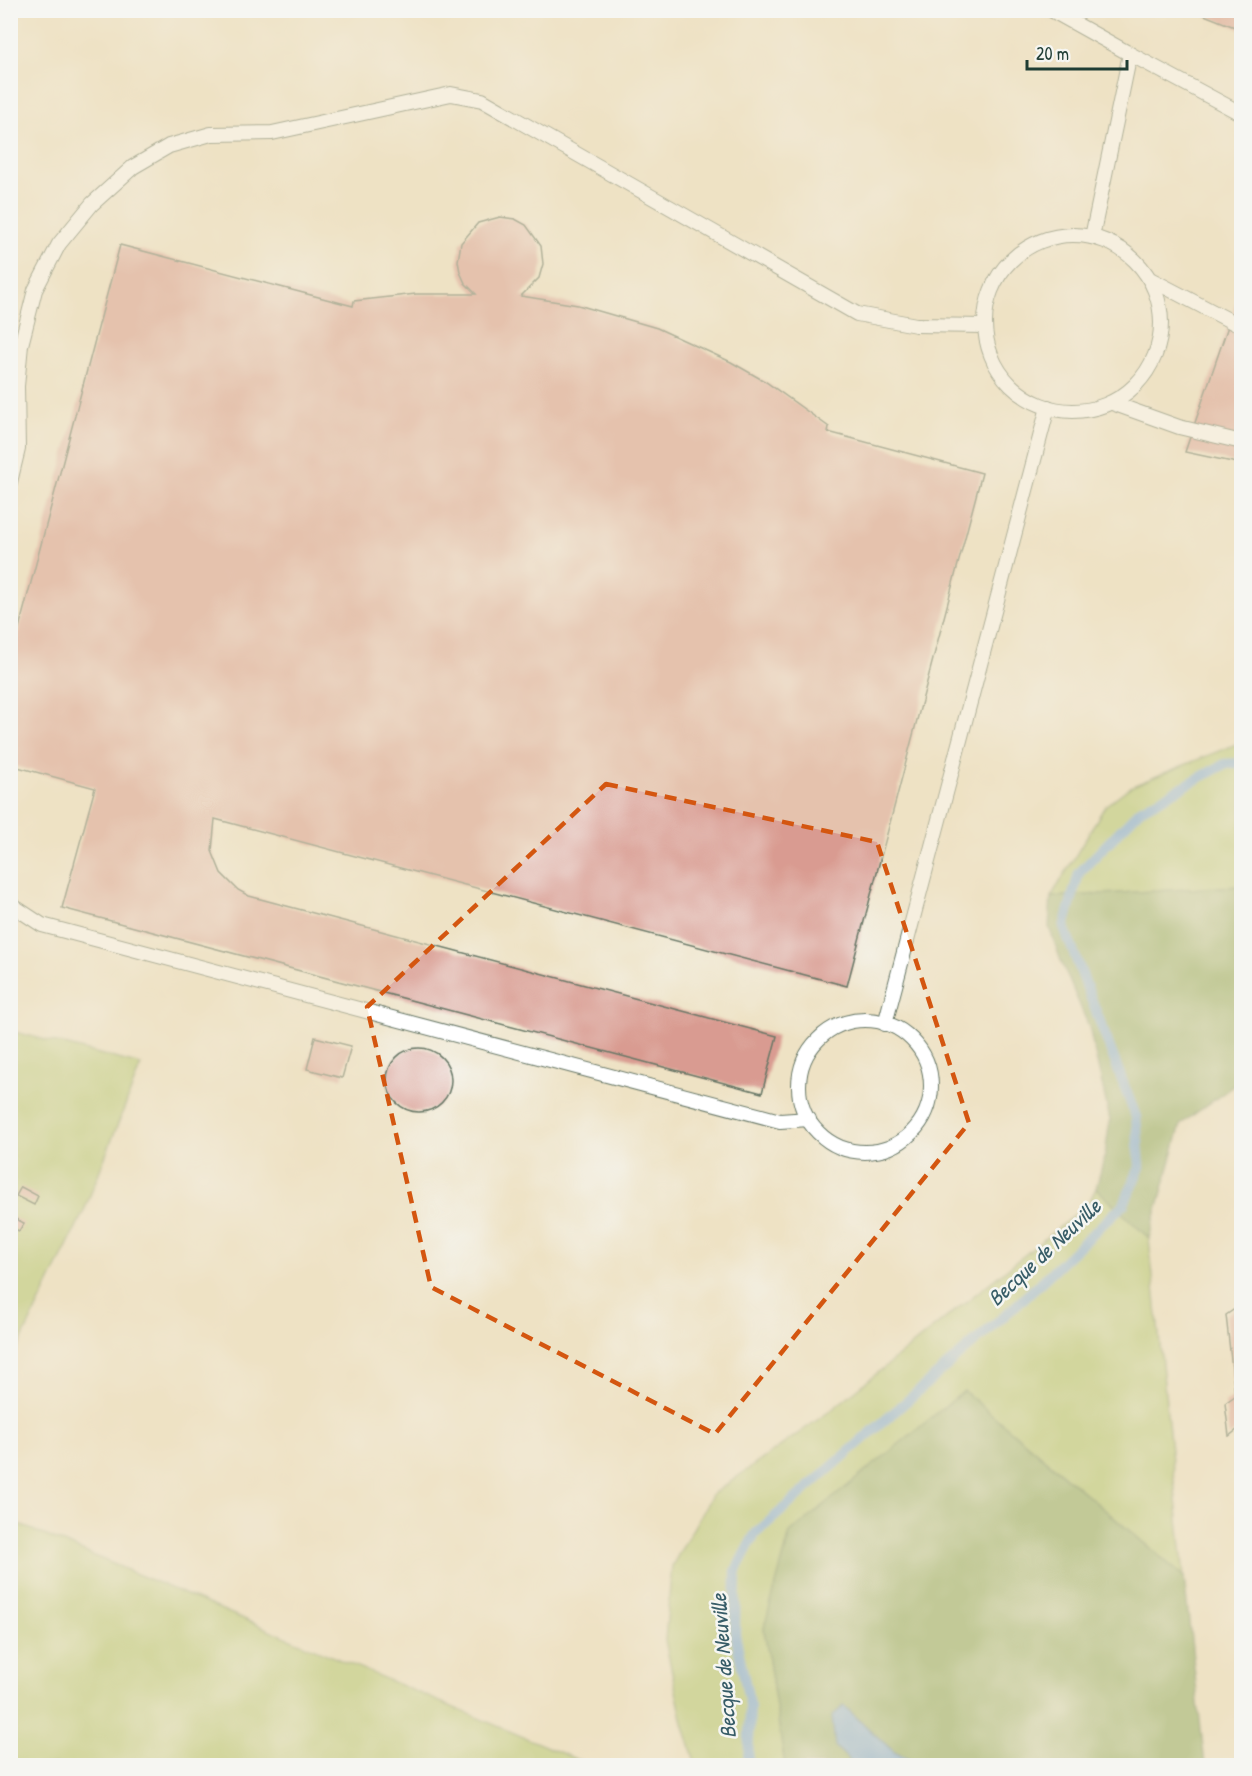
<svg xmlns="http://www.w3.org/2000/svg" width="1252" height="1776" viewBox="0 0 1252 1776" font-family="'Patrick Hand',sans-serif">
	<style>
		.green { fill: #b0c86e; stroke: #688251; stroke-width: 1.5 }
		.forest { fill: #8cac61; stroke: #56744a; stroke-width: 1.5 }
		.water { fill: #6fa6dd; stroke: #477288; stroke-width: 1.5 }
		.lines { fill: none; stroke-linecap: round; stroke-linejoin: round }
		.stream { stroke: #6fa6dd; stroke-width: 10 }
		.building { fill: #d99b91 }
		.service-casing { stroke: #677766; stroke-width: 16 }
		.service { stroke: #fff; stroke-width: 14 }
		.marked { fill: none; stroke: #d45610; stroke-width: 4.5; stroke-dasharray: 12 8; stroke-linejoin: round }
		.labels { text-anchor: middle; stroke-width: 5; stroke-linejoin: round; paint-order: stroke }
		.water-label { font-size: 22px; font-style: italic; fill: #375c67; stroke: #f6f6f2 }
	</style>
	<rect width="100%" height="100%" fill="#f6f6f2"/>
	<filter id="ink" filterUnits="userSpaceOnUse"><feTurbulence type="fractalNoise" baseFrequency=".0167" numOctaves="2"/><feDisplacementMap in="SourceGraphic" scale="12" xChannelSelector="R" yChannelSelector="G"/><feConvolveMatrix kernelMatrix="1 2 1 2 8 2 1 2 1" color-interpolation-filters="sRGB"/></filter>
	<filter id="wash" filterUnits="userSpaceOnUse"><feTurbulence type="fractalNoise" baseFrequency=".008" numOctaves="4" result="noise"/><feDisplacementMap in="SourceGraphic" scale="24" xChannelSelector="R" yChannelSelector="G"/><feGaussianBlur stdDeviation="1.35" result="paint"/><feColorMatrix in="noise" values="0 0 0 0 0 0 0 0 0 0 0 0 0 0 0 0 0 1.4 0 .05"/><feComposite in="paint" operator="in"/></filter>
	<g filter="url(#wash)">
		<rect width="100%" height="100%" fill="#eee2c4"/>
		<g class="green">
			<polygon points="1241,742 1241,886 1051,897 1105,806 1130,787"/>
			<polygon points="11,1031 141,1065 84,1211 11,1362"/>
			<polygon points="1096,1188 1149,1238 1184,1577 964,1391 764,1628 785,1765 696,1765 683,1723 665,1640 672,1566 712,1495 830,1411 1088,1204"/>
			<polygon points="11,1521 590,1765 11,1765"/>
		</g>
		<g class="forest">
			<polygon points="1241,886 1241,1080 1181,1124 1149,1238 1096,1188 1105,1155 1110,1120 1089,1027 1061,961 1049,927 1051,897"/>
			<polygon points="964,1391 1184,1577 1205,1765 920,1765 894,1752 844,1706 835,1745 854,1765 785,1765 764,1628 790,1533"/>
		</g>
		<polygon class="water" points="844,1706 894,1752 920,1765 854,1765 835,1746 832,1716"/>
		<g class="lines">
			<polyline class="stream" points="748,1766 750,1705 735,1634 736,1570 755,1534 1020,1302 1124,1204 1140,1167 1136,1117 1064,927 1079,873 1140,810 1225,764 1242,763"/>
		</g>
		<g id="blocks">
			<g class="building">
				<polygon points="1194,10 1242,10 1242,30 1194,11"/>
				<polygon points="500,217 515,219 526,225 541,246 543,264 539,278 521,296 578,305 657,328 731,362 766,382 829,427 828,432 982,473 847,986 215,819 212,851 221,873 238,890 249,896 777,1036 762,1093 62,908 95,788 10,765 10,662 120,245 353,306 354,301 416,294 476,294 465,283 460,272 458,261 461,243 478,223"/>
				<polygon points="1240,291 1242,291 1242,464 1185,452"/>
				<polygon points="315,1037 351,1046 342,1078 307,1069"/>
				<circle cx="419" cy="1080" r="32"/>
				<polygon points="21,1187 38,1196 34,1205 16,1196"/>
				<polygon points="10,1216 24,1223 19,1231 10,1227"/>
				<polygon points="1242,1304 1242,1426 1229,1436 1225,1403 1235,1396 1226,1315"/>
			</g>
		</g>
	</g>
	<g filter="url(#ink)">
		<use href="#blocks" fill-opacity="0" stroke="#677766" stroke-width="1.5"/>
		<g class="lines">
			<g class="service-casing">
				<g id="service">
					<polyline points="1051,10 1130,54 1092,237"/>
					<polyline points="1130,54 1242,114"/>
					<circle cx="1073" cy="323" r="88"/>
					<polyline points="1150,279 1242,327"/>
					<polyline points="1112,403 1179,427 1242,442"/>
					<polyline points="10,482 18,449 17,386 21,345 35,290 59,244 92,204 133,167 169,146 211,134 272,133 451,94 482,100 857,314 916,325 984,326"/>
					<polyline points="10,904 42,925 780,1121 809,1119"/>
					<circle cx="865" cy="1086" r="66"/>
					<polyline points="885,1024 1048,407"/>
				</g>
			</g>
			<use href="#service" class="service"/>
		</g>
	</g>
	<path d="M0 0H1252V1776H0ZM606,784L877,842L969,1123L715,1434L431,1287L367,1007Z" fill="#eee2c4" fill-opacity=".55" fill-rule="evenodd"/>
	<path class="marked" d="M606,784L877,842L969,1123L715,1434L431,1287L367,1007Z"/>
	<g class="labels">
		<g class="water-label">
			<text transform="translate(1044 1252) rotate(-43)" y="8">Becque de Neuville</text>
			<text transform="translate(723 1666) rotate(-94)" y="8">Becque de Neuville</text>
		</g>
	</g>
	<rect width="1252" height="1776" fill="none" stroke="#f6f6f2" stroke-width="36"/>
	<path d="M1027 60v9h100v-9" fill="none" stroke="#1f3d34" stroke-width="3"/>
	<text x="1036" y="60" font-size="18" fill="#1f3d34" stroke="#f6f6f2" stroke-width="4.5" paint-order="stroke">20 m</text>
</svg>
